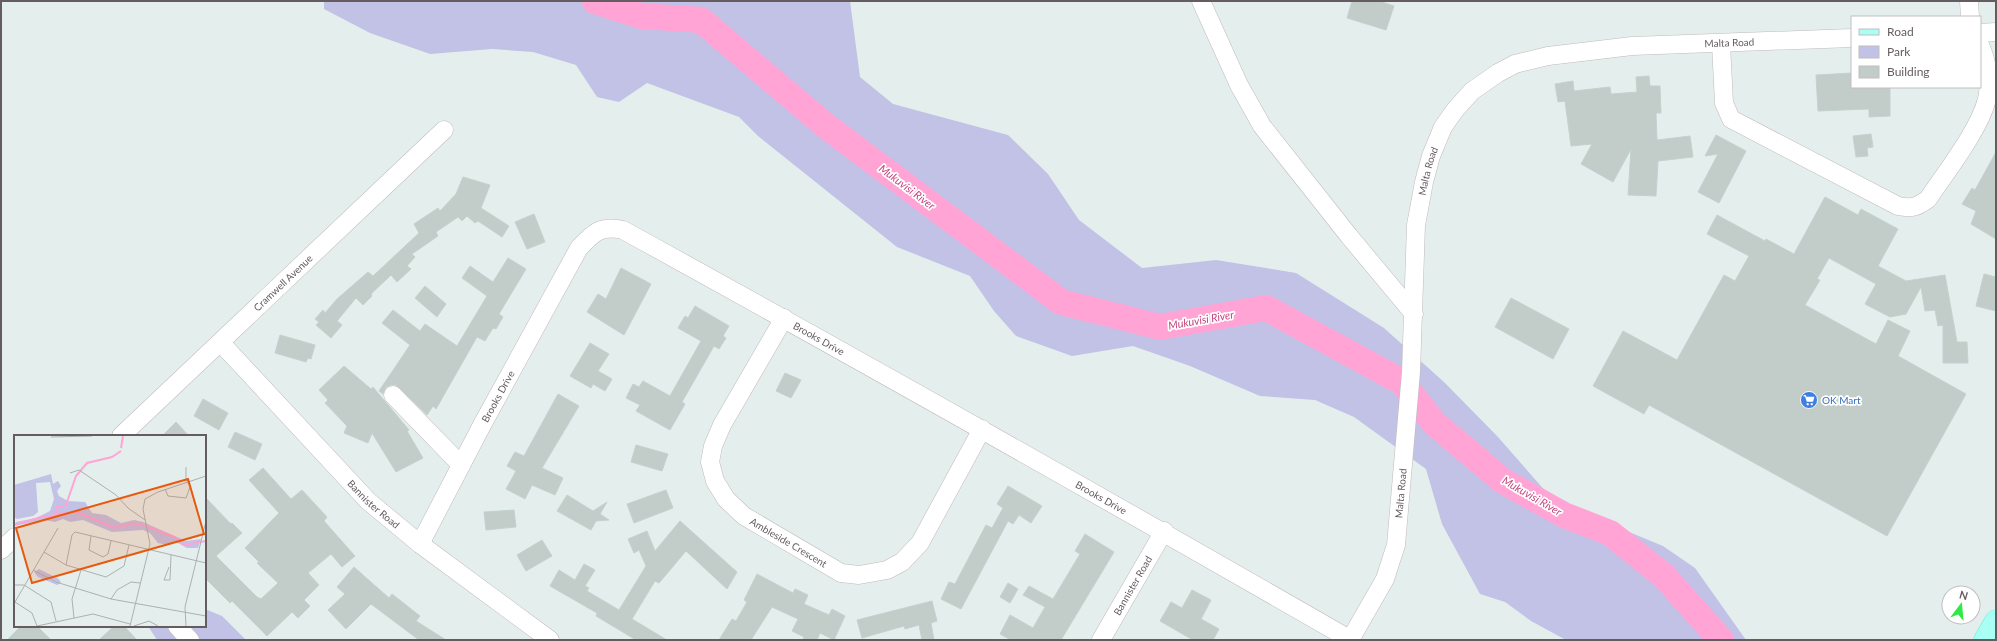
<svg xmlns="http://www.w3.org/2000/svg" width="1997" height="641" viewBox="0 0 1997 641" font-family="Lato,sans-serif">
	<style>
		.green { fill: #c2c1e6 }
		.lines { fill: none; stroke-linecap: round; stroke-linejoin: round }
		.river { stroke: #ffa4d4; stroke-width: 26 }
		.building { fill: #c2ccc9; stroke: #c2d3cf }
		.minor-casing { stroke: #c0b9bc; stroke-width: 19 }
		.major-casing { stroke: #5bf1cc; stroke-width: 23 }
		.minor { stroke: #fff; stroke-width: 18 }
		.major { stroke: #a9fff4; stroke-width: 22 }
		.labels { text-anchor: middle; stroke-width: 3.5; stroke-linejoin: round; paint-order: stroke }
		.street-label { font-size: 10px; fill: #655c60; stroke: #fff }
		.shop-label { font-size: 10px; fill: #366cbe; stroke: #fff; text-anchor: start }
		.water-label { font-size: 11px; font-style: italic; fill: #c3467f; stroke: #fff }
		.inset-river { fill: none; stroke: #ffa4d4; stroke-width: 2 }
		.inset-road { fill: none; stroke: #adb0b1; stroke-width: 1 }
		.view { fill: #e8590c; fill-opacity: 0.15; stroke: #e8590c; stroke-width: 2 }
		.inset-edge { fill: none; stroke: #655c60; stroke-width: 2 }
	</style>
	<rect width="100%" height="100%" fill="#e4efed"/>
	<g class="green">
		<polygon points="324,1 850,1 860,77 893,104 1008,135 1048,174 1079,220 1142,268 1216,260 1296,273 1384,328 1445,383 1498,437 1554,501 1663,546 1695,568 1746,640 1566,640 1531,621 1505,602 1480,594 1442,524 1426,469 1354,417 1315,400 1260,396 1190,366 1133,346 1072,356 1016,336 994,311 970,276 897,247 758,136 739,117 647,83 619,102 597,97 576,65 533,52 492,49 430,54 370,33 324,9"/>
		<polygon points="205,609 222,616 246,640 157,640 148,626 205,626"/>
	</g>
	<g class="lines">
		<polyline class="river" points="595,1 642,16 701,20 826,126 1061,302 1160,327 1266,308 1402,382 1434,423 1503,481 1564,515 1610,533 1664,576 1721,640"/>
	</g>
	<g class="building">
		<polygon points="1352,1 1379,1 1394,6 1386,30 1347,18"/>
		<polygon points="1852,73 1852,87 1890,87 1890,116 1869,117 1869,109 1818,111 1816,75"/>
		<polygon points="1649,76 1650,86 1660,86 1661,113 1656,113 1657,140 1690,136 1693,157 1658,161 1656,196 1628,195 1631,149 1613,182 1581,164 1592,144 1571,146 1565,101 1558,102 1555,84 1573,81 1574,91 1610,87 1611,94 1637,92 1636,77"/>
		<polygon points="1871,134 1873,147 1867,148 1868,156 1856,157 1853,136"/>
		<polygon points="1716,135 1746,151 1719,203 1698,192 1718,154 1705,156"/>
		<polygon points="1996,152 1996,239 1971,224 1976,211 1962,204 1972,188 1975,190"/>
		<polygon points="463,177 490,185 481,208 509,226 502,237 478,221 475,223 467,216 462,221 458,217 436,232 438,236 412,254 415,257 407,266 411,269 397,282 391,275 371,294 372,296 363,305 356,298 337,321 342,325 331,338 316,325 319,322 315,319 323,310 325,313 337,299 368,272 373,276 419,233 414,224 438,208 440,211 456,194"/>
		<polygon points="1825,197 1858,215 1861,209 1898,229 1878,266 1906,281 1945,275 1957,342 1967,342 1968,363 1943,363 1943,325 1938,326 1935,310 1925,311 1921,287 1906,314 1890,317 1865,304 1876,284 1829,258 1817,279 1820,280 1805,305 1876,344 1888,320 1910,331 1898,356 1966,394 1887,536 1649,405 1644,414 1593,386 1623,331 1677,360 1724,275 1735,281 1749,256 1707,234 1717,215 1765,241 1766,239 1794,254"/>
		<polygon points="534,214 545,242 527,249 515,222"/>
		<polygon points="508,258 526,269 499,314 503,317 496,329 493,328 485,341 477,337 436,409 433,406 427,415 396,385 391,385 386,387 383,394 379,391 410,345 382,323 393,310 420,331 425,324 457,346 487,296 462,278 470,266 493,282"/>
		<polygon points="621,268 651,284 624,335 587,312 598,294 606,299"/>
		<polygon points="1984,274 1996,277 1996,311 1976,306"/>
		<polygon points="425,286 446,304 437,317 415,298"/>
		<polygon points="1511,298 1569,329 1553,359 1495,327"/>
		<polygon points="695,306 729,326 723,336 726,338 719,349 714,346 682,402 685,404 670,430 636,411 640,405 626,398 633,384 639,387 643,381 670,396 701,341 678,328 685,316 688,318"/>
		<polygon points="280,335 315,345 311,359 308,358 306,362 275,353"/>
		<polygon points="590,343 609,354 598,371 612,379 605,391 593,384 591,388 570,376"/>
		<polygon points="344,366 371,389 373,387 409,430 407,431 423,458 396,472 372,433 368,443 344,433 347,426 325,403 328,400 319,390"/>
		<polygon points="785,373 801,380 791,398 776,391"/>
		<polygon points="558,394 579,406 542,468 563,478 555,495 532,485 525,499 506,489 516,471 507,466 515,452 524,456"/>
		<polygon points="203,399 228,413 219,430 194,416"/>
		<polygon points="176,422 189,436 162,436"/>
		<polygon points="235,432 262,444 255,460 228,447"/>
		<polygon points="636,445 668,454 662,471 631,462"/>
		<polygon points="263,468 291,499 302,490 327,517 324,521 355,556 342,567 331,554 308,573 319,585 304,600 310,606 298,618 292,612 267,636 232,601 230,603 205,578 205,497 231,524 232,523 242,533 216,556 257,597 261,599 278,583 257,563 259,562 245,548 279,513 249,480"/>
		<polygon points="1008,486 1042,506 1031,523 1019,515 1013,524 1008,521 961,609 941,599 949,582 955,584 986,525 992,528 1003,508 997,504"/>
		<polygon points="666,490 673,508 634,523 627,504"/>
		<polygon points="567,495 593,511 607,502 600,514 609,520 596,521 591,530 557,511"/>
		<polygon points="514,510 516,527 486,530 484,512"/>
		<polygon points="680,521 737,572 727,589 686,551 659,583 655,581 632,619 667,640 636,640 596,616 597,613 550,586 559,570 575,580 584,564 595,570 585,586 589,588 587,591 619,610 646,566 639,550 634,553 628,539 647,531 655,551"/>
		<polygon points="1085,534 1114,552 1061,640 1011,640 1000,634 1010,615 1033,628 1045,607 1023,595 1029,586 1053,599 1080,554 1075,551"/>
		<polygon points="542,540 552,556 526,571 517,555"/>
		<polygon points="354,567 389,598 392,594 420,616 416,621 446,640 419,640 371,604 346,629 328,610 345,594 337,587"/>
		<polygon points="757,574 793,593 795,589 808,595 804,604 829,615 832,609 845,616 834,640 820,633 817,640 803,640 804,637 792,631 798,619 772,607 751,640 719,640 732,619 736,621 747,602 744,600"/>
		<polygon points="1008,583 1018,589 1010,603 1000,597"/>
		<polygon points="1192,590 1211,600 1201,619 1219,629 1213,640 1193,640 1160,621 1171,602 1182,608"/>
		<polygon points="932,601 937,621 931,623 934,640 922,640 919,625 905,629 904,626 862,638 857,620"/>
		<polygon points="21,626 37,626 51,640 7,640"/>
		<polygon points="114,626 124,626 137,640 99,640"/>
	</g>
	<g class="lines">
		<g class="minor-casing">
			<g id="minor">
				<polyline points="1201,1 1239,85 1262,126 1349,236 1414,314"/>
				<polyline points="1969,1 1970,17"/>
				<polyline points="1980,33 1996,32"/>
				<path d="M1721,44L1724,103L1731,119L1898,206C1912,209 1917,207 1928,199C1946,172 1980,129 1987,99C1991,82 1987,61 1980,45"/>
				<path id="s1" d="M784,318L722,425L713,446L710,462L715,481L726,499L744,516L841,573L859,575L887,570L902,562L920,543L982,429"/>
				<path id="s2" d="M221,343L368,501L420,544L550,640"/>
				<polyline points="393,395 461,465"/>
				<path id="s3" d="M121,436L444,130"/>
				<path id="s4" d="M420,544L482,425L579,248C594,232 601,225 623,230C867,364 1109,501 1351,640"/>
				<polyline points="1,550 15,537"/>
				<polyline points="177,626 190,640"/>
				<path id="s5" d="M1101,640L1164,531"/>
				<path id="s6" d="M1350,640L1385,579L1396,545L1411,372L1416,225L1424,182L1431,156L1443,127L1455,110L1472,91L1498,73L1515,64L1548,56L1632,46L1852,38"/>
			</g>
		</g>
		<g class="major-casing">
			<polyline id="major" points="1985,640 1996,621"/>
		</g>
		<use href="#minor" class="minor"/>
		<use href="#major" class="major"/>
	</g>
	<defs>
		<g id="supermarket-disc" transform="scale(0.9)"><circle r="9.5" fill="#3f7fe0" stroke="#fff"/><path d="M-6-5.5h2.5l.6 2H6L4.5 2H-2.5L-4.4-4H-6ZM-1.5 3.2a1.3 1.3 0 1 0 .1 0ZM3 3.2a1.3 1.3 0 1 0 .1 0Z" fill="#fff"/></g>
	</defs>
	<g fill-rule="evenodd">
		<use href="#supermarket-disc" x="1809" y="400"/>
	</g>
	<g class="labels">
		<g class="street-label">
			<text dy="4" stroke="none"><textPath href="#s6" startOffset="842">Malta Road</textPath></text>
			<text dy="4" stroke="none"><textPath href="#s6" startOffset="482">Malta Road</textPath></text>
			<text dy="4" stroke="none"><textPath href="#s3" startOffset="223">Cramwell Avenue</textPath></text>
			<text dy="4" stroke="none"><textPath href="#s4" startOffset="611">Brooks Drive</textPath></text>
			<text dy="4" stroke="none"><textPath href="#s4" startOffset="167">Brooks Drive</textPath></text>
			<text dy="4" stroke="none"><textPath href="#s6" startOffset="158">Malta Road</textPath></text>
			<text dy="4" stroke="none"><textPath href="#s4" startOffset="935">Brooks Drive</textPath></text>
			<text dy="4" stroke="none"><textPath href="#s2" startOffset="222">Bannister Road</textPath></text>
			<text dy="4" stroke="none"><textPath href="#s1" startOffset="280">Ambleside Crescent</textPath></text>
			<text dy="4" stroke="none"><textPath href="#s5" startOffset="63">Bannister Road</textPath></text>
		</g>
		<g class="shop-label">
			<text x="1822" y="404">OK Mart</text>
		</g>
		<g class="water-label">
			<text transform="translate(907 187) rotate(37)" y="4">Mukuvisi River</text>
			<text transform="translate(1201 320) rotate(-10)" y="4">Mukuvisi River</text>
			<text transform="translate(1532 496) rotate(30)" y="4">Mukuvisi River</text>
		</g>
	</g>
	<g transform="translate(14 435)">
		<rect width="192" height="192" fill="#e4efed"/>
		<path d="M37,39L39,49L44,46L47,51L43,56L45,61L54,66L71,67L78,78L92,80L107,88L120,85L129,87L172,106L187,104L184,113H173L162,107L154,110L144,108L136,98L129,95L98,97L69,85L56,87L49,84L41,87L30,85L0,91L2,87L22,83L36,76L40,64L36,47L22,48L24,77L19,81L3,84L0,82V50ZM25,134L45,144L47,148L43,150L24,142L20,137Z" fill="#c2c1e6"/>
		<path class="inset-river" d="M107,13L109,1M41,79L43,72L52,70L62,41L73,28L98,22L107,16M0,90L31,81L41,82V79L63,77L101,93L119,88L132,91L160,102L170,110L192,106"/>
		<path class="inset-road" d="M37,2L78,1M56,38L65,35L102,60L114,73L131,85M151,54L154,61L172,63L176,52L172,44V32M44,93L1,167L18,178L23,191L79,179L116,189M77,101L75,115L89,122L94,119L97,106M30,117L52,130L92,142L110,131L115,110M52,130L58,100L61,97L192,128M155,132L150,145H156L157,120M19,135L42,147L97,164L192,181M1,150H10L37,167L42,186M97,164L103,155L117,147L126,148M60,183L58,164L67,135M116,191L136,109L129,74L131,64L144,57L192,41M120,191L135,186L144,191M172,191L171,172L192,86"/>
		<path class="view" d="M174,44L190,99L18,148L2,93Z"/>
		<rect width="192" height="192" class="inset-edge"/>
	</g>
	<rect width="1997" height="641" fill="none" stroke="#655c60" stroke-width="4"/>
	<rect x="1851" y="16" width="130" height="72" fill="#ffffff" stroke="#c1bebf"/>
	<rect x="1859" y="29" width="20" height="6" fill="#a9fff4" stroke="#c1bebf"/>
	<text x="1887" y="36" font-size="12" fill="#655c60">Road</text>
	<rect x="1859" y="46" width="20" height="12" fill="#c2c1e6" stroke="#c1bebf"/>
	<text x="1887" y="56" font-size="12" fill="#655c60">Park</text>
	<rect x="1859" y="66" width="20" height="12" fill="#c2ccc9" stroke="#c1bebf"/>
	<text x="1887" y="76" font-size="12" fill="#655c60">Building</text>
	<g transform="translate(1961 605) rotate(16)"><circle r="19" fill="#ffffff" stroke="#c1bebf"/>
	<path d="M0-3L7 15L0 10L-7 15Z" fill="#30e944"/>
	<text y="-6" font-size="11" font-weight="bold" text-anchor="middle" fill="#655c60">N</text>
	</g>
</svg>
